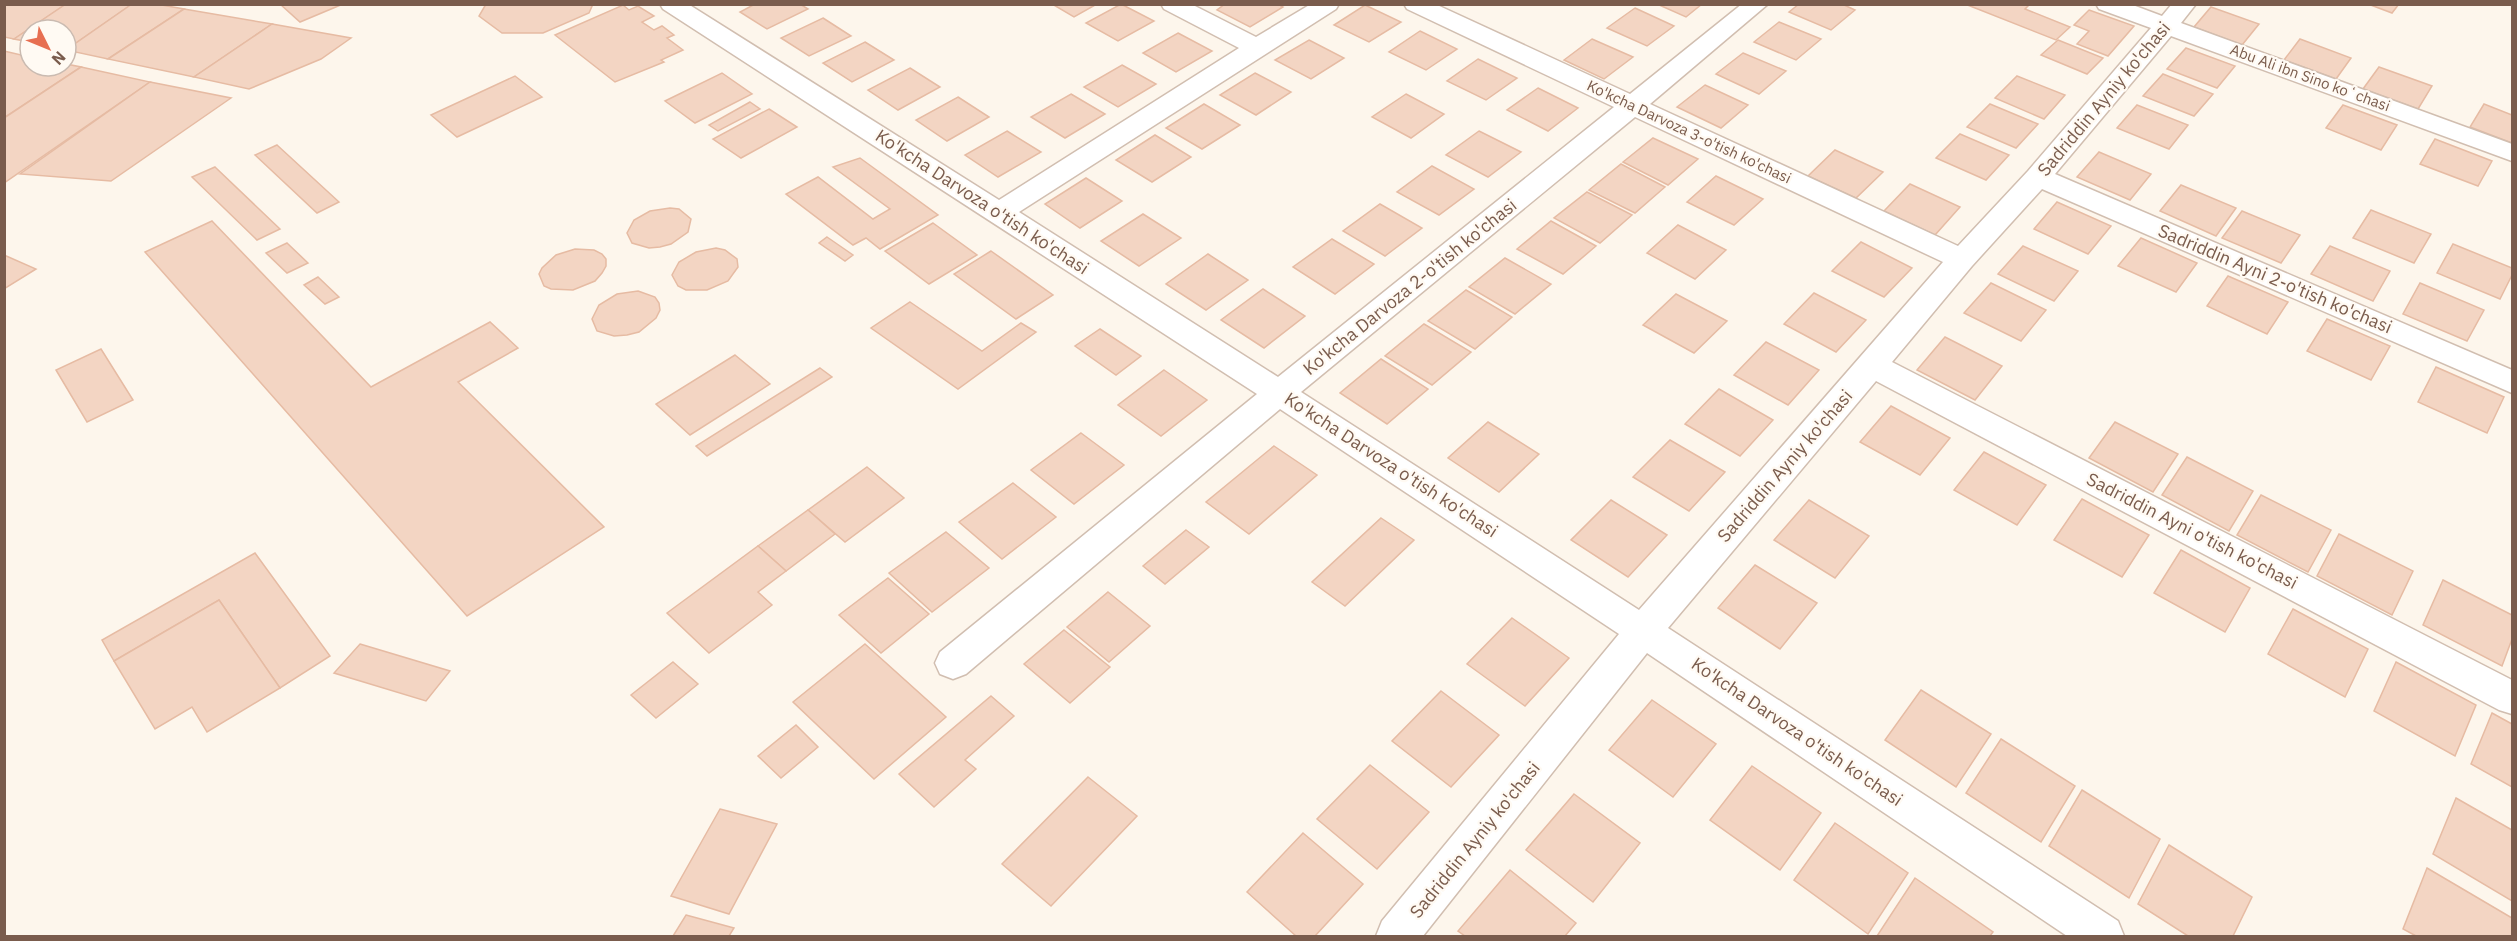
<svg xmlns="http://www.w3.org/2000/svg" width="2517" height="941" viewBox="0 0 2517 941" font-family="'IBM Plex Sans',sans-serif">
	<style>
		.building { fill: #f3d5c3; stroke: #e6bba3; stroke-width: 1.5 }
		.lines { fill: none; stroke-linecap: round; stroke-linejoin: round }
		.minor-casing { stroke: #d1beb0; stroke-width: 3 }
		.minor { fill: #fff; fill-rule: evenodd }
		.labels { text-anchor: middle; stroke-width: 4.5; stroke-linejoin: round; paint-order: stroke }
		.far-street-label { font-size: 15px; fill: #7a5c4d; stroke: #fffaf3 }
		.street-label { font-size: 18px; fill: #7a5c4d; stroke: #fffaf3 }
	</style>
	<rect width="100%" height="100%" fill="#fdf6ec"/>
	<g class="building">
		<polygon points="4,4 66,4 14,39 4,37"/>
		<polygon points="66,4 132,4 66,50 66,30 30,30 30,42 14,39"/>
		<polygon points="132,4 156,4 184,9 108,59 66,50"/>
		<polygon points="280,4 343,4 300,22"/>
		<polygon points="486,4 593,4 589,13 543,33 502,33 479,16"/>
		<polygon points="755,4 800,4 808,9 767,29 740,12"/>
		<polygon points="1052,4 1097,4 1074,17"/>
		<polygon points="1121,4 1154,21 1118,41 1086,23"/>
		<polygon points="1225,4 1278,4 1283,7 1250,27 1217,10"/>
		<polygon points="1657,4 1702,4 1686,17"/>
		<polygon points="1799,4 1842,4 1855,10 1831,30 1789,12"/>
		<polygon points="1965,4 2030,4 2025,9 2070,27 2056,40"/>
		<polygon points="2368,4 2399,4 2392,13"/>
		<polygon points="623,5 629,10 638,6 654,16 642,22 654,30 662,26 674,35 667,38 683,50 661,60 664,62 615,82 555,35"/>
		<polygon points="1365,5 1401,22 1369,42 1334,25"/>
		<polygon points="2211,7 2259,24 2242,45 2194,27"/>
		<polygon points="1635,8 1674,26 1647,46 1607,28"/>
		<polygon points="184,9 272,24 194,77 108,59"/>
		<polygon points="2089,10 2134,26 2108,56 2077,44 2089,31 2074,25"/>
		<polygon points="823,18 851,36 809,56 781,38"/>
		<polygon points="1779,22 1821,39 1796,60 1754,42"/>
		<polygon points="272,24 351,38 321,59 249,89 194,77"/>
		<polygon points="1420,31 1457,49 1426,70 1389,52"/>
		<polygon points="1178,33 1212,51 1176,72 1143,53"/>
		<polygon points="1592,39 1633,57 1604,79 1564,60"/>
		<polygon points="2300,39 2351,58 2336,79 2284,60"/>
		<polygon points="1309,40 1344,58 1311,79 1275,60"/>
		<polygon points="2058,40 2103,58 2087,74 2041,55"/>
		<polygon points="865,42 894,60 852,82 823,63"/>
		<polygon points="2186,48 2235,66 2217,88 2167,69"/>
		<polygon points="4,51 30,57 30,66 66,66 66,64 81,67 4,118"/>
		<polygon points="1743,53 1786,71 1759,94 1716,74"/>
		<polygon points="1478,59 1517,78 1486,100 1447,81"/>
		<polygon points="1122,65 1156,84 1118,107 1084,87"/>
		<polygon points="81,67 150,82 4,183 4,118"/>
		<polygon points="2379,67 2432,86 2418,109 2363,89"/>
		<polygon points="910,68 940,87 898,110 868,90"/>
		<polygon points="722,73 752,94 695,123 665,101"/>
		<polygon points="1255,73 1291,92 1256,115 1220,95"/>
		<polygon points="2163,74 2213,94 2194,116 2143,96"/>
		<polygon points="515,76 542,97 457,137 431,115"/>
		<polygon points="2017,76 2065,95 2044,119 1995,98"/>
		<polygon points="150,82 231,98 111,181 20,174"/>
		<polygon points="1705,85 1748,105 1721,128 1677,107"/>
		<polygon points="1538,88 1578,108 1548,131 1507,110"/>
		<polygon points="1071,94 1105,114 1065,138 1031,117"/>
		<polygon points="1406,94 1444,114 1411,138 1372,117"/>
		<polygon points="958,97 989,117 947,141 916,120"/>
		<polygon points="750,102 760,109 718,131 709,125"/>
		<polygon points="1204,104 1240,125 1202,149 1166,128"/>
		<polygon points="1990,104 2038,124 2016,148 1967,127"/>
		<polygon points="2484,104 2512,115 2512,143 2470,127"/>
		<polygon points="2137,105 2188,125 2169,149 2117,128"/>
		<polygon points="2343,105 2397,125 2381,150 2326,128"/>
		<polygon points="769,109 797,127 741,158 713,139"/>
		<polygon points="1007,131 1041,152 998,177 965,155"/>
		<polygon points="1479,131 1521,152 1488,177 1446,155"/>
		<polygon points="1960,134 2009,155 1986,180 1936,158"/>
		<polygon points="1155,135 1191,157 1152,182 1116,160"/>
		<polygon points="1653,138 1698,159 1668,185 1623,162"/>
		<polygon points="2435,139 2492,161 2478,186 2420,164"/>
		<polygon points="277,145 339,202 317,213 255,155"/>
		<polygon points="1835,150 1883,172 1856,198 1808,176"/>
		<polygon points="2099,152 2151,174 2130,200 2077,177"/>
		<polygon points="860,158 938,215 880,249 866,238 853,245 786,194 818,177 873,219 890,209 833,167"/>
		<polygon points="1621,164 1665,187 1635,213 1589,190"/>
		<polygon points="1432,166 1474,189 1439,215 1397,192"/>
		<polygon points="215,167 280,229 257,240 192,177"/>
		<polygon points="1716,176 1763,199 1734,225 1687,202"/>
		<polygon points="1086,178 1122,201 1080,228 1045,204"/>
		<polygon points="1910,184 1960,207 1935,235 1884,211"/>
		<polygon points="2181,185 2236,208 2216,236 2160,211"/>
		<polygon points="1587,192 1632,215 1600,243 1554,218"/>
		<polygon points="2057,202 2111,226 2088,254 2034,229"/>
		<polygon points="1380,204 1422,228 1385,256 1343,231"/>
		<polygon points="670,208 679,209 691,219 688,232 671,244 660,247 649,248 632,243 627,233 634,220 650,211"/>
		<polygon points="2371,210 2431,234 2414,263 2353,238"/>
		<polygon points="2242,211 2300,235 2281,263 2222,238"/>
		<polygon points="1143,214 1181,238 1139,266 1101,241"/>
		<polygon points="212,221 371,387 490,322 518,348 458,382 604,527 467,616 145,252"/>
		<polygon points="1551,221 1596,246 1563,274 1517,249"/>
		<polygon points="933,223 977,255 929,284 885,251"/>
		<polygon points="1678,225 1726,250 1695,279 1647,253"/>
		<polygon points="827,237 853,255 845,261 819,243"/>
		<polygon points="2141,238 2197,263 2176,292 2118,266"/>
		<polygon points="1332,239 1374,264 1335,294 1293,267"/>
		<polygon points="1861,242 1912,268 1884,297 1832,271"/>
		<polygon points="287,243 308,263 287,273 266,253"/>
		<polygon points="2453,244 2512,268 2512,275 2500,299 2437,273"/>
		<polygon points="2023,246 2078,271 2054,301 1998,274"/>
		<polygon points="2330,246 2390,271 2373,301 2311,274"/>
		<polygon points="716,248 725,250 737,259 738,267 728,281 707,290 686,290 678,286 672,275 679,262 696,252"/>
		<polygon points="575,249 594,250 602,254 606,259 606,266 602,273 595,281 573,290 551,289 544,286 539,274 542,268 556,255"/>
		<polygon points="991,251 1053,295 1016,319 954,274"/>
		<polygon points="1208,254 1248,280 1206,310 1166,284"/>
		<polygon points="4,255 36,269 4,289"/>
		<polygon points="1505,258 1551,284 1515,314 1469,287"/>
		<polygon points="2228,276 2288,302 2267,334 2207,306"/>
		<polygon points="318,277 339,297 325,304 304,285"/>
		<polygon points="1991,283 2046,310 2021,341 1964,313"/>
		<polygon points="2420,283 2484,310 2467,341 2403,314"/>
		<polygon points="1263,289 1305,316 1264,348 1221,320"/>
		<polygon points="1466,290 1512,317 1475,349 1428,321"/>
		<polygon points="638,291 655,297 659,303 660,310 656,318 639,332 627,335 614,336 597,331 592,319 599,305 617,294"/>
		<polygon points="1814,293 1866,320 1836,352 1784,324"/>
		<polygon points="1676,294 1727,321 1694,353 1643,325"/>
		<polygon points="910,302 982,351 1021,323 1036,332 958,389 871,328"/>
		<polygon points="2327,319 2390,346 2371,380 2307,351"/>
		<polygon points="1424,324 1471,352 1432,385 1385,356"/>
		<polygon points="1100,329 1141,356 1116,375 1075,346"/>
		<polygon points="1945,337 2002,366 1975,400 1917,370"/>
		<polygon points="1766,342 1819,370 1788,405 1734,375"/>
		<polygon points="101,349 133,400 87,422 56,370"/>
		<polygon points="735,355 770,384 690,435 656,404"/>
		<polygon points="1381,359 1428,389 1387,424 1340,393"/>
		<polygon points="2436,367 2504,397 2487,433 2418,402"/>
		<polygon points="820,368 832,377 707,456 696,446"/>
		<polygon points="1164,370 1207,400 1161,436 1118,405"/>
		<polygon points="1719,389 1773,420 1740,456 1685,424"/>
		<polygon points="1891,406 1950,438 1920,475 1860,442"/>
		<polygon points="1488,422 1539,454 1499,492 1448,458"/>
		<polygon points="2115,422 2178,454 2153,492 2089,458"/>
		<polygon points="1081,433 1124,465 1074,504 1031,470"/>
		<polygon points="1670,440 1725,472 1689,511 1633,477"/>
		<polygon points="1274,446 1317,475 1249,534 1206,502"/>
		<polygon points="1984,452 2046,485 2017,525 1954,490"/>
		<polygon points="2187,457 2253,491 2229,531 2162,495"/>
		<polygon points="867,467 904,498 845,542 808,510"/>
		<polygon points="1013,483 1056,517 1002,559 959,522"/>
		<polygon points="2261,495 2331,530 2308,572 2237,535"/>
		<polygon points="2082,499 2149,535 2122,577 2054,540"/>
		<polygon points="1611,500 1667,535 1628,577 1571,540"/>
		<polygon points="1809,500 1869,536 1835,578 1774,540"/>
		<polygon points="808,510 835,534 786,571 758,546"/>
		<polygon points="1381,518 1414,540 1345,606 1312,582"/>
		<polygon points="1186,530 1209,547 1165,584 1143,566"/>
		<polygon points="946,532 989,568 932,612 889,573"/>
		<polygon points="2339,534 2413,571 2392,615 2317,576"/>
		<polygon points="758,546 786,571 758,592 772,605 709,653 667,613"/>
		<polygon points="2181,550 2250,588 2225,632 2154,593"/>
		<polygon points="255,553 330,656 280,688 219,600 114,661 102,640"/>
		<polygon points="1755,565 1817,603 1780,649 1718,608"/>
		<polygon points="888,578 929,614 881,653 839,615"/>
		<polygon points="2443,580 2512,615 2512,639 2502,666 2423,625"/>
		<polygon points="1108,592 1150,626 1109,662 1067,627"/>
		<polygon points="219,600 280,688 207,732 192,707 155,729 114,661"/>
		<polygon points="2293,609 2368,649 2345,697 2268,654"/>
		<polygon points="1512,618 1569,658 1525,706 1467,664"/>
		<polygon points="1064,630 1110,667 1070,703 1024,664"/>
		<polygon points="360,644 450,671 426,701 334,673"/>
		<polygon points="865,644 946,717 874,779 793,702"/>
		<polygon points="673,662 698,684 656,718 631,695"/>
		<polygon points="2396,662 2476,705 2455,756 2374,711"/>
		<polygon points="1921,690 1991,734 1956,787 1885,740"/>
		<polygon points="1441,691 1499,735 1451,787 1392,741"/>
		<polygon points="991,696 1014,716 965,760 976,769 934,807 899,774"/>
		<polygon points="1652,700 1716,744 1673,797 1609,750"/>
		<polygon points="2492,713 2512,724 2512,787 2471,764"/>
		<polygon points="796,725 818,747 781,778 758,756"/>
		<polygon points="2001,739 2075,786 2041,842 1966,793"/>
		<polygon points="1370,765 1429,812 1377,869 1317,819"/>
		<polygon points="1752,766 1821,813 1780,870 1710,820"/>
		<polygon points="1088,777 1137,816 1051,906 1002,864"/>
		<polygon points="2082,790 2160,839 2129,898 2049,846"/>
		<polygon points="1574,794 1640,843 1593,902 1526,850"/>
		<polygon points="2456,798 2512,830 2512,901 2433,854"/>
		<polygon points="720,809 777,824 729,914 671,896"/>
		<polygon points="1835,823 1908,873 1868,934 1794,880"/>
		<polygon points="1303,833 1363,884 1315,936 1296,936 1247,892"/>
		<polygon points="2169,845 2252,897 2233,936 2188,936 2138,904"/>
		<polygon points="2427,868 2512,918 2512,936 2416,936 2403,929"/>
		<polygon points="1510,870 1576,923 1565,936 1465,936 1458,931"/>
		<polygon points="1915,878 1993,932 1990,936 1877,936"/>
		<polygon points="686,915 734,928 729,936 673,936"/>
	</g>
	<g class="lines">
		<g class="minor-casing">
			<path id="minor" d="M660,4H688L999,200L1239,48L1164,9L1161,4H1191L1256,37L1311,4H1339L1336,9L1019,212L1278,377L1614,107L1407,9L1404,4H1435L1630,94L1742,4H1768L1650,104L1958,246L2028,171L2151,28L2099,9L2096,4H2130L2162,16L2172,4H2196L2181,23L2512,144V161L2171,36L2055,174L2512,370V393L2042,189L1972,266L1892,362L2512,680V714L2499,710L1876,381L1668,628L2118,921L2124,936H2067L1647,653L1423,936H1376L1382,921L1619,634L1280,409L966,674L953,679L940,674L935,663L940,652L1257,394L663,9ZM1635,117L1943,262L1639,610L1301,392Z"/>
		</g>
		<use href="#minor" class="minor"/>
	</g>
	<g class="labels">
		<g class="far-street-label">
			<text transform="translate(2310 78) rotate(20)" y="5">Abu Ali ibn Sino koʻchasi</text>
			<text transform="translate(1689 132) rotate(25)" y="5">Ko'kcha Darvoza 3-o'tish ko'chasi</text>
		</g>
		<g class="street-label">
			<text transform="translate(2104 99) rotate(-50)" y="6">Sadriddin Ayniy ko'chasi</text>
			<text transform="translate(982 202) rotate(33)" y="6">Ko'kcha Darvoza o'tish ko'chasi</text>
			<text transform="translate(2275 279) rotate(23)" y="6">Sadriddin Ayni 2-o'tish ko'chasi</text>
			<text transform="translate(1410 287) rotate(-39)" y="6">Ko'kcha Darvoza 2-o'tish ko'chasi</text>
			<text transform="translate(1391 465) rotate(33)" y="6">Ko'kcha Darvoza o'tish ko'chasi</text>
			<text transform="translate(1785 466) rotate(-49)" y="6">Sadriddin Ayniy ko'chasi</text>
			<text transform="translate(2192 531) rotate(27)" y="6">Sadriddin Ayni o'tish ko'chasi</text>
			<text transform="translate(1797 732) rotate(34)" y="6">Ko'kcha Darvoza o'tish ko'chasi</text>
			<text transform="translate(1475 840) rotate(-51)" y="6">Sadriddin Ayniy ko'chasi</text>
		</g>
	</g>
	<rect width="2517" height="941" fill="none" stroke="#7a5c4d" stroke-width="12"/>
	<g transform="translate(48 48) rotate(133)"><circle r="28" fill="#fffaf3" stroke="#cabbb1" stroke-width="1.5"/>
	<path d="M0-4.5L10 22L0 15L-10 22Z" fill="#e76f51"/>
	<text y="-9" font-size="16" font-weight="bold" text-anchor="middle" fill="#7a5c4d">N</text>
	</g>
</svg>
